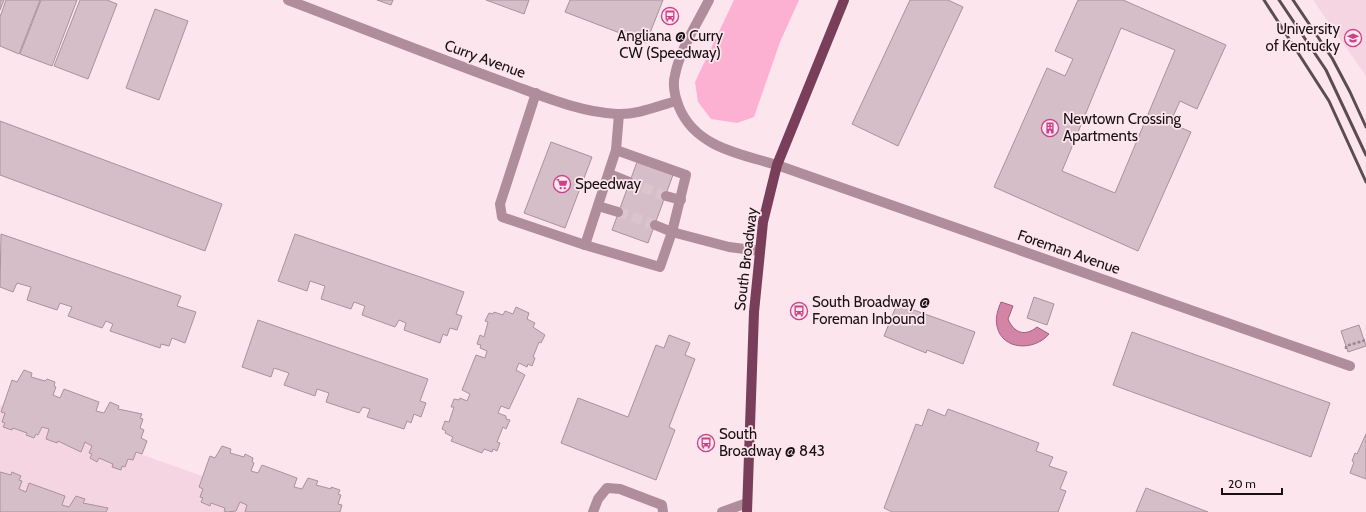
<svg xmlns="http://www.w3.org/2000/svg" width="1366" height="512" viewBox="0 0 1366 512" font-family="Cabin,sans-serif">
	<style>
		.built { fill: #f5d5e2 }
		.green { fill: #fdb1d2 }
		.water { fill: #d384a7; stroke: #9b617b }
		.building { fill: #d5bec7; stroke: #a8929b; fill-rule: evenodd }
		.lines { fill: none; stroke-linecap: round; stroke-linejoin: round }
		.minor-tunnel { stroke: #dbc5cd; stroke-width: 10; stroke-dasharray: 10 5; stroke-linecap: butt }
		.path { stroke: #98878e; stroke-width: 2.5; stroke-dasharray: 3 2; stroke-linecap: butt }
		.minor { stroke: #b08d9b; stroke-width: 10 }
		.major { stroke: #793e59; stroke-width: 10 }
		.rail { stroke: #5a4d52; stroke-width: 3 }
		.labels { text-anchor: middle; stroke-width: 3.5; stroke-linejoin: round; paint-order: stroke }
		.poi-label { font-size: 15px; fill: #181013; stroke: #fde5ee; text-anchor: start }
		.street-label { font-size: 15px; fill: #181013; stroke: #fde5ee }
	</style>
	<rect width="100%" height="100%" fill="#fde5ee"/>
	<g class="built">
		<polygon points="1313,0 1366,0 1366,76"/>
		<polygon points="0,405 305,512 0,512"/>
	</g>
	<polygon class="green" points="734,0 799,0 780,42 754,117 737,123 711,119 698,102 695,82"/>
	<path class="water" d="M1001,302L1013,306L1008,319C1014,333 1025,337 1037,327L1049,334C1035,351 1002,351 997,326C995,318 998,309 1001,302Z"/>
	<g class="building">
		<polygon points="0,0 4,0 0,10"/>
		<polygon points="6,0 40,0 19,54 0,46 0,17"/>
		<polygon points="41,0 77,0 52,66 20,54"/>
		<polygon points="80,0 107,0 117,4 88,79 54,66"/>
		<polygon points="377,0 393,0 391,5"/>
		<polygon points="486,0 529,0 524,14"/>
		<polygon points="570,0 663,0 646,43 565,12"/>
		<polygon points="910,0 948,0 963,7 898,146 852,124"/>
		<path d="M1078,0H1123L1226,45L1197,109L1180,101L1170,123L1191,132L1138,251L994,187L1047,68L1065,76L1073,59L1055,51ZM1121,28L1175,50L1115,193L1062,171Z"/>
		<polygon points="155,9 188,21 159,100 126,88"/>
		<polygon points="0,121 222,204 205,251 0,175"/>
		<polygon points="551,142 592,157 565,228 524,213"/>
		<polygon points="637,162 673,175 648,243 612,230"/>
		<polygon points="1,234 181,296 177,306 196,312 185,343 172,338 169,346 161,344 160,348 110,331 113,324 106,321 102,328 68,316 72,307 60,303 57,310 27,300 31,287 17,283 13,292 0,287"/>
		<polygon points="295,234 464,292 456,314 462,316 457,330 450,328 447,336 443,334 440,343 404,330 406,323 399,320 395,327 362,315 365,306 354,302 351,309 321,299 325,286 310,281 307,291 278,281"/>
		<polygon points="1034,297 1054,304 1047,325 1027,318"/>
		<polygon points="897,304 975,332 963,364 927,350 926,353 884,336"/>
		<polygon points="516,307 529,313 527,319 535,323 533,327 545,335 541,343 539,342 533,357 535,358 532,366 528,364 527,367 519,363 516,370 525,375 509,409 501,406 498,413 506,416 506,419 510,420 506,429 503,427 497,442 500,443 497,451 493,449 492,452 484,449 482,453 451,441 453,437 445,433 446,431 442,429 445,421 449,422 454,407 451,407 454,399 459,400 460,398 467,401 470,394 462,390 476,355 485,358 487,351 480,348 481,345 477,344 480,335 484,337 488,322 485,321 489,313 493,314 494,312 503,315 505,311 513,314"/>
		<polygon points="258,320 428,379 420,401 426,403 421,417 414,414 411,423 407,421 404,429 367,417 370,409 363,407 359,413 326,402 329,393 317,389 315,396 284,385 289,373 274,368 271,377 242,367"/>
		<polygon points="1359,325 1366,346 1348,352 1341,331"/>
		<polygon points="1132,332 1330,403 1311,457 1113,385"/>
		<polygon points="669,335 690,343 685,355 695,359 669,427 675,430 656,480 561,443 578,398 628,417 656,345 664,348"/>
		<polygon points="24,370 32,373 31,377 45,381 47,379 55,382 54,386 56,387 53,395 60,398 64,389 99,402 96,411 104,413 110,402 119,406 118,409 142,414 140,418 143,419 140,428 144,430 141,438 147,441 142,454 136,452 133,460 128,459 125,467 122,466 121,470 112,467 113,464 99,458 97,462 90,458 92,454 89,453 92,446 85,442 81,452 58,441 57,443 46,439 49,429 42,427 38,435 36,434 34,438 26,435 27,433 13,428 12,430 3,427 5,423 2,422 5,413 1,412 12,380 17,382"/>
		<polygon points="928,409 945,416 948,409 1039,443 1036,451 1053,457 1049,466 1067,472 1060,489 1066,491 1058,512 892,512 884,508 916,424 922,426"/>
		<polygon points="1366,434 1366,479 1350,473 1354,462 1352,461 1355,453 1357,454"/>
		<polygon points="222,446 231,449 230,453 244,457 245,454 253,458 252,462 254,463 251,471 258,473 262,465 297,478 294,487 302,489 308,478 318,481 316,485 331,489 331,487 340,490 338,494 341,495 338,504 342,505 340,512 245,512 247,505 240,502 236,511 227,512 224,511 225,508 211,503 210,506 201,502 203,498 200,497 203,489 199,487 210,456 215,458"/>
		<polygon points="0,472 11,475 12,472 21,476 19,480 22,481 19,489 26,492 29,483 65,496 62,505 69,507 76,496 85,499 83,503 108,508 106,512 0,512"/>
		<polygon points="1146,488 1208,512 1136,512"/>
	</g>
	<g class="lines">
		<g class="minor-tunnel">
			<polyline points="629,182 666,196"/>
			<polyline points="618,212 655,225"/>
		</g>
		<polyline class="path" points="1346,349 1346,346 1366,340"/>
		<g class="minor">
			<path d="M288,0C359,27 430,55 501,81C538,94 577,112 617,114C637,115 658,106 676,101"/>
			<path d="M709,0C697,24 680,49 675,75C672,86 675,97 679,107C695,147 740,154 777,165L1350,366"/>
			<polyline points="536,93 500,204 502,217 585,245 660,267 672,232 729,247 760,251"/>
			<polyline points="616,150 686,175 672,232 655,225"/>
			<polyline points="609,174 629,182"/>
			<polyline points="666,196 681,200"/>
			<polyline points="598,206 618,212"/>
			<polyline points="585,245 616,150 619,114"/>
			<polyline points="593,512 598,499 607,488 620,489 662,505 663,512"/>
			<polyline points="722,512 747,503"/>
		</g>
		<polyline class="major" points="747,512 754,312 763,222 777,165 844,0"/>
		<g class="rail">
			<polyline points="1264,0 1329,101 1366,182"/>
			<polyline points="1279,0 1326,70 1366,155"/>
			<polyline points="1293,0 1332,58 1350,92 1366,127"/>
		</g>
	</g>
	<defs>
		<g id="bus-ring" transform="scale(0.9)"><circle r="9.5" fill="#fde5ee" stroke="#c84488" stroke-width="1.5"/><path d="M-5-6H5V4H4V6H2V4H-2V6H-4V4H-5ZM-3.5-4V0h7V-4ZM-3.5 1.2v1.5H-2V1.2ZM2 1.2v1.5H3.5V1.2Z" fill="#c84488"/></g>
		<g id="university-ring" transform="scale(0.9)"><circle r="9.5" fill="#fde5ee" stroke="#c84488" stroke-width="1.5"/><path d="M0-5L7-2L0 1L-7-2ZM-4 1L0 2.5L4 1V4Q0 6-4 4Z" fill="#c84488"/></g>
		<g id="building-ring" transform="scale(0.9)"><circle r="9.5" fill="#fde5ee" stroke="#c84488" stroke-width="1.5"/><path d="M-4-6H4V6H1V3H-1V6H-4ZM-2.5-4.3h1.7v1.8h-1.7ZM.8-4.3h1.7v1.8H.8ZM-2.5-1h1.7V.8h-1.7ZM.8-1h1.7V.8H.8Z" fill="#c84488"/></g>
		<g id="supermarket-ring" transform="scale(0.9)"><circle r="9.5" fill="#fde5ee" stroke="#c84488" stroke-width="1.5"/><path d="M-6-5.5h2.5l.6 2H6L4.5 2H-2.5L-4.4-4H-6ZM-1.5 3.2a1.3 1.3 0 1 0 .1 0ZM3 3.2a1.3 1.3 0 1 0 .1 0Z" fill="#c84488"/></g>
	</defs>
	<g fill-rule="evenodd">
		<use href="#bus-ring" x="670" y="16"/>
		<use href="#university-ring" x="1353" y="38"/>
		<use href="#building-ring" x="1050" y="128"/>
		<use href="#supermarket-ring" x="562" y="184"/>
		<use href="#bus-ring" x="799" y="311"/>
		<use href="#bus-ring" x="706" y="443"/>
	</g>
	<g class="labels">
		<g class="poi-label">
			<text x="1340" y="34" text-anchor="end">University<tspan x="1340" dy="17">of Kentucky</tspan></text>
			<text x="670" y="41" text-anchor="middle">Angliana @ Curry<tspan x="670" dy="17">CW (Speedway)</tspan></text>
			<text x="1063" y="124">Newtown Crossing<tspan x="1063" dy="17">Apartments</tspan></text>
			<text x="575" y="189">Speedway</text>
			<text x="812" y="307">South Broadway @<tspan x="812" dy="17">Foreman Inbound</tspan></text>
			<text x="719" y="439">South<tspan x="719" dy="17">Broadway @ 843</tspan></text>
		</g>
		<g class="street-label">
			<text transform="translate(485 59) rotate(20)" y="5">Curry Avenue</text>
			<text transform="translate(1069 252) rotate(19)" y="5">Foreman Avenue</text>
			<text transform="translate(746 259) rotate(-83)" y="5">South Broadway</text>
		</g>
	</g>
	<path d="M1222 488v6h60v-6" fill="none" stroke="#181013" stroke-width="2"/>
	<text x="1228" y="488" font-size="12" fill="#181013" stroke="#fde5ee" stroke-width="3" paint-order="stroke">20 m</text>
</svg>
